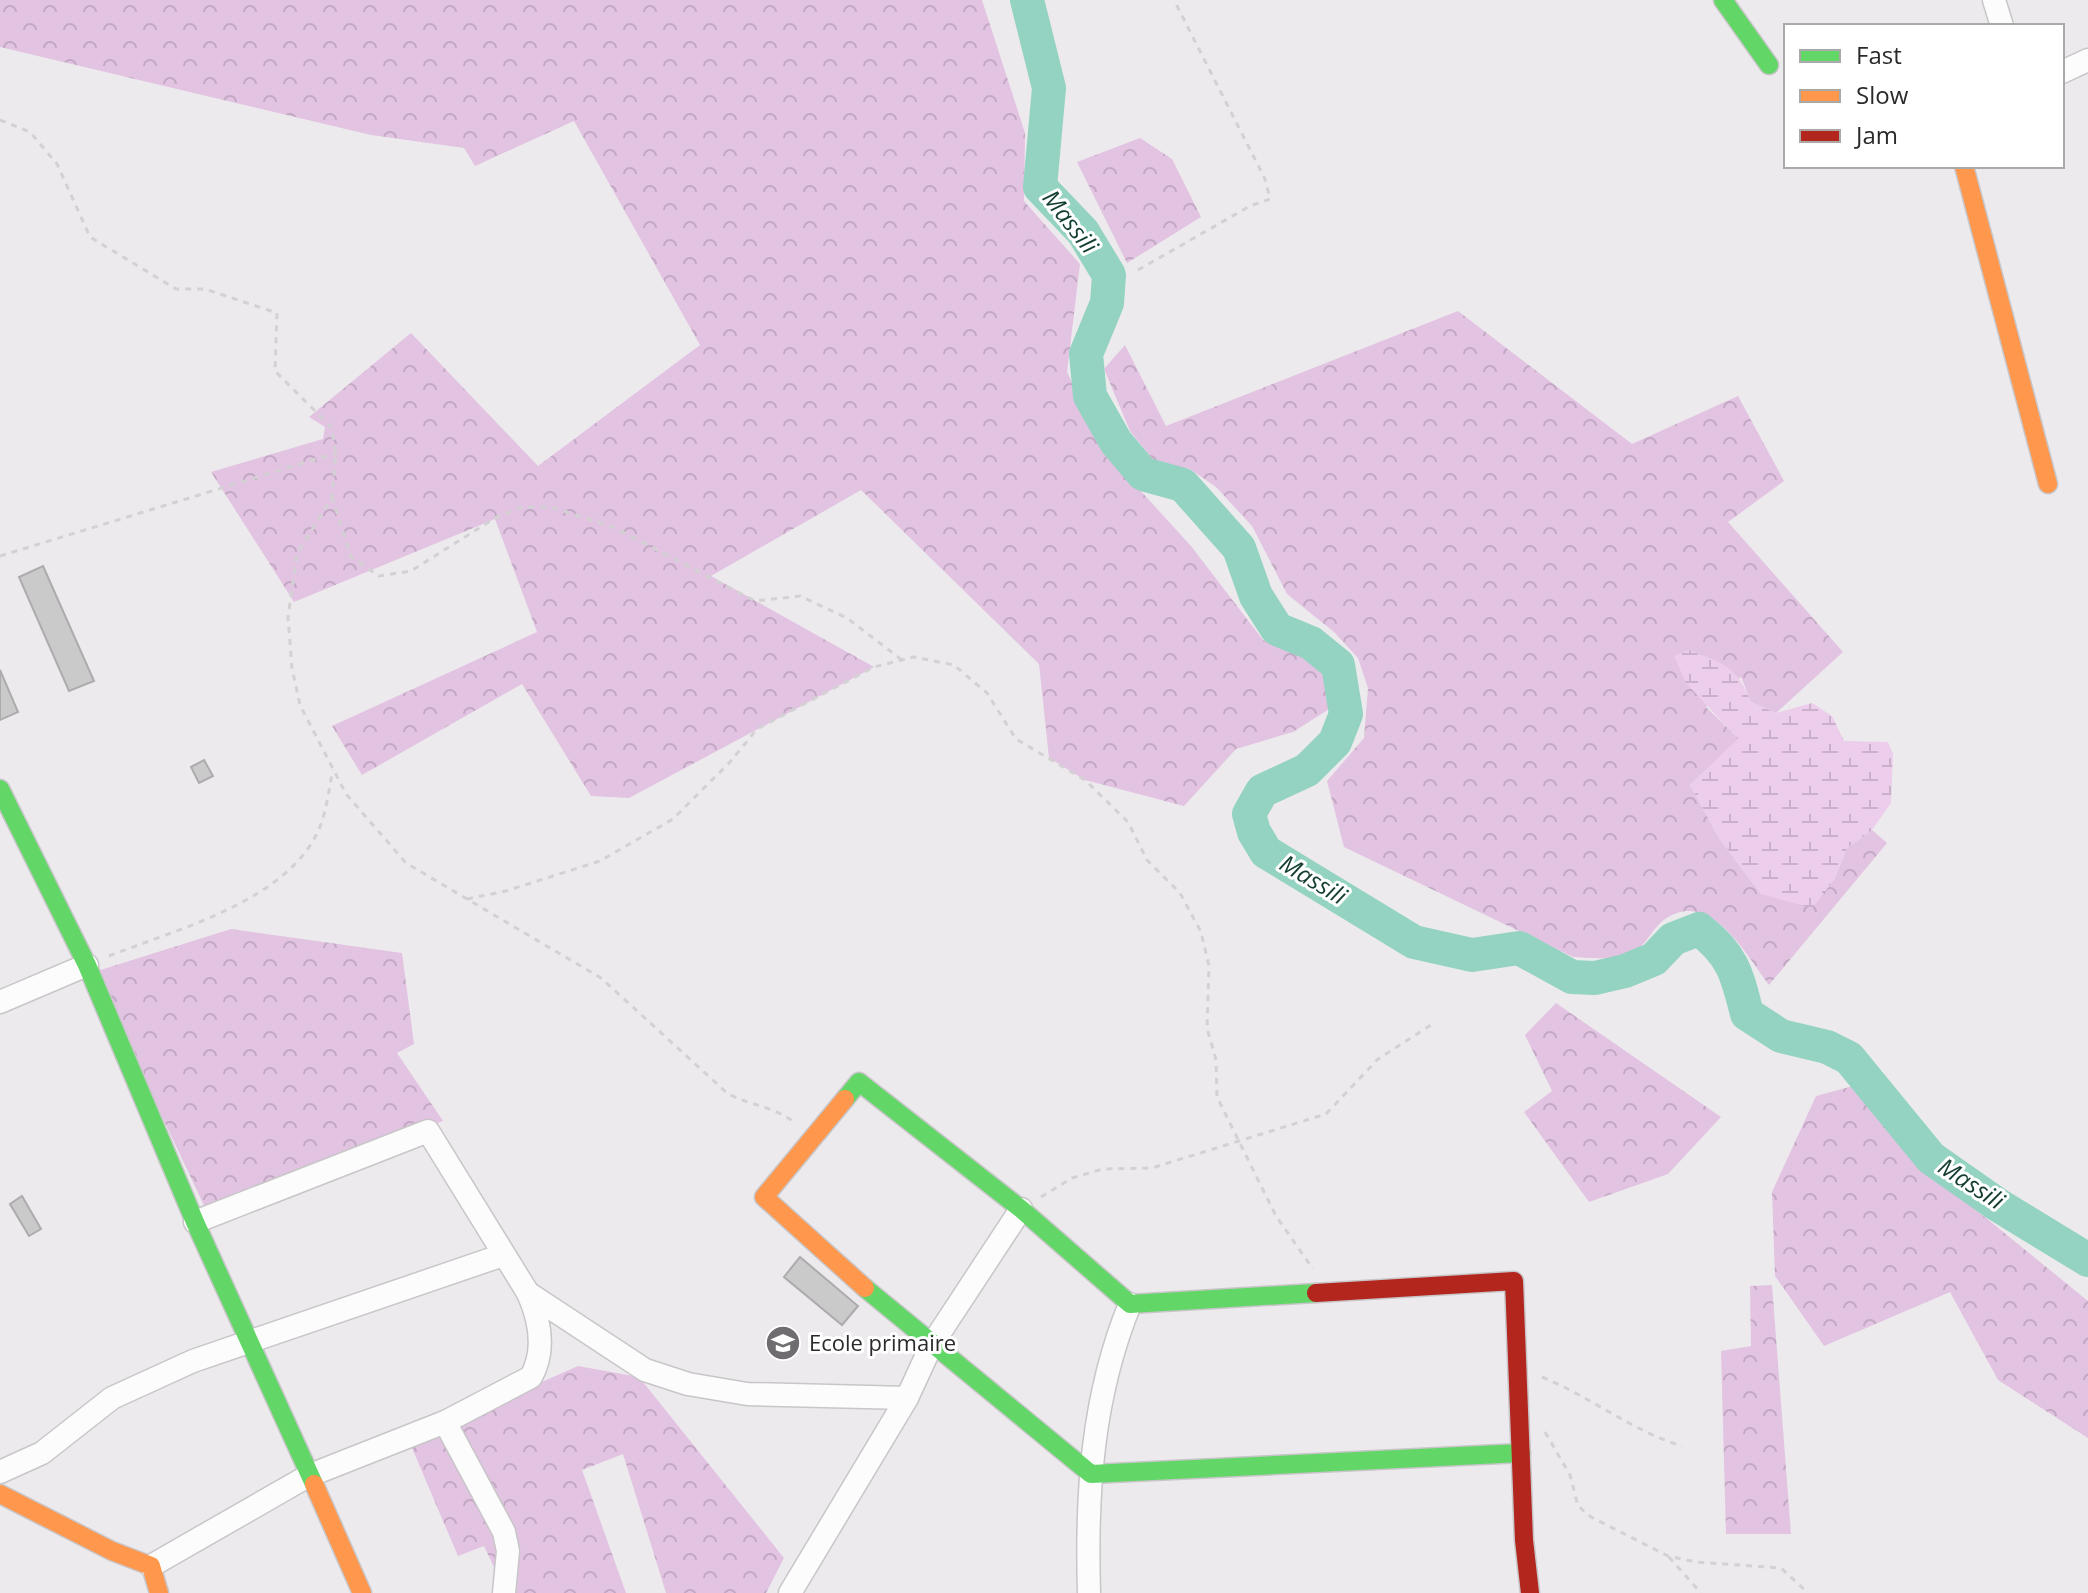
<svg xmlns="http://www.w3.org/2000/svg" width="2088" height="1593" viewBox="0 0 2088 1593" font-family="'Open Sans',sans-serif">
	<style>
		.forest { fill: url(#forest-crowns) }
		.wetland { fill: url(#wetland-marsh) }
		.lines { fill: none; stroke-linecap: round; stroke-linejoin: round }
		.river { stroke: #94d3c1; stroke-width: 34 }
		.building { fill: #cbcacb; stroke: #adabad; stroke-width: 2 }
		.street-casing { stroke: #c8c6c8; stroke-width: 25 }
		.fast-casing { stroke: #c8c6c8; stroke-width: 21 }
		.slow-casing { stroke: #c8c6c8; stroke-width: 21 }
		.jam-casing { stroke: #c8c6c8; stroke-width: 21 }
		.path { stroke: #d3d1d3; stroke-width: 3; stroke-dasharray: 6 6; stroke-linecap: butt }
		.street { stroke: #fcfcfc; stroke-width: 22 }
		.fast { stroke: #63d668; stroke-width: 18 }
		.slow { stroke: #ff974d; stroke-width: 18 }
		.jam { stroke: #b3261e; stroke-width: 18 }
		.labels { text-anchor: middle; stroke-width: 6; stroke-linejoin: round; paint-order: stroke }
		.poi-label { font-size: 22px; fill: #2b292b; stroke: #fff; text-anchor: start }
		.water-label { font-size: 24px; font-style: italic; fill: #143d32; stroke: #fff }
	</style>
	<defs>
		<pattern id="forest-crowns" width="20" height="18" patternUnits="userSpaceOnUse" patternTransform="scale(2)"><rect width="20" height="18" fill="#e2c3e2"/><path d="M2 6a3 3 0 1 1 6 0M12 15a3 3 0 1 1 6 0" fill="none" stroke="#c2a8c2"/></pattern>
		<pattern id="wetland-marsh" width="20" height="14" patternUnits="userSpaceOnUse" patternTransform="scale(2)"><rect width="20" height="14" fill="#eccdec"/><path d="M1 5h8M5 5V1M11 12h8M15 12V8" fill="none" stroke="#cbb0cb"/></pattern>
	</defs>
	<rect width="100%" height="100%" fill="#edeaed"/>
	<g class="forest">
		<polygon points="0,0 982,0 1025,133 1024,201 1080,264 1067,372 1107,454 1191,546 1263,640 1319,665 1334,706 1293,732 1236,749 1184,806 1085,780 1049,758 1039,664 861,490 711,576 874,667 629,798 591,796 522,684 362,775 332,726 537,632 495,519 294,602 211,472 323,439 325,427 309,417 411,333 538,466 700,345 574,121 475,166 464,148 371,135 0,47"/>
		<polygon points="1140,138 1172,159 1201,217 1127,263 1077,162"/>
		<path d="M1458,311L1632,444L1738,396L1784,481L1728,522L1843,652L1776,713L1751,702L1741,677L1706,707L1739,739L1690,785L1719,838L1761,894L1834,880L1847,848L1872,830L1887,843L1769,985C1746,955 1711,888 1665,919C1653,927 1647,944 1635,951C1618,961 1592,958 1573,957L1344,847L1327,781L1364,738L1368,688L1358,658L1334,632L1287,594L1252,526L1216,487L1190,469L1157,465L1130,431L1104,369L1125,345L1166,426Z"/>
		<polygon points="231,929 402,953 414,1044 397,1053 443,1121 207,1212 94,972"/>
		<polygon points="1556,1003 1721,1117 1668,1174 1589,1202 1524,1112 1552,1091 1525,1035"/>
		<polygon points="1857,1085 1922,1166 2088,1301 2088,1438 1998,1380 1950,1292 1824,1346 1775,1276 1772,1192 1816,1096"/>
		<polygon points="1772,1285 1791,1534 1726,1534 1721,1351 1751,1346 1750,1286"/>
		<polygon points="578,1366 639,1377 784,1558 766,1593 666,1593 623,1454 582,1470 626,1593 506,1593 484,1546 458,1556 409,1441"/>
	</g>
	<path class="wetland" d="M1689,650C1725,665 1735,664 1751,702L1776,713L1812,703L1832,716L1844,741L1888,742L1893,754L1891,803L1872,830L1847,848L1834,880L1812,908L1761,894L1719,838L1690,785L1738,739L1686,683L1674,656Z"/>
	<g class="lines">
		<path class="river" d="M1027,0L1049,88L1040,187L1083,232L1109,275L1107,303L1086,354L1090,396L1116,442L1143,474L1183,485L1239,548L1256,596L1277,629L1311,643L1338,665L1346,714L1335,742L1307,770L1262,791L1249,814L1254,832L1266,852L1414,942L1472,955L1519,948L1572,977L1595,978L1625,971L1654,959L1673,939L1699,929C1733,955 1737,974 1747,1014L1781,1036L1827,1047L1849,1058L1931,1158L1998,1205L2088,1260"/>
	</g>
	<g class="building">
		<polygon points="43,566 94,681 69,691 19,577"/>
		<polygon points="0,670 18,712 0,720"/>
		<polygon points="204,760 213,776 199,783 191,767"/>
		<polygon points="22,1196 41,1229 29,1236 10,1204"/>
		<polygon points="800,1257 858,1306 842,1325 784,1277"/>
	</g>
	<g class="lines">
		<g class="street-casing">
			<g id="street">
				<polyline points="1994,0 2002,26"/>
				<polyline points="2062,72 2088,60"/>
				<polyline points="0,1002 87,965"/>
				<polyline points="195,1222 428,1131 528,1293 645,1370 688,1384 747,1394 907,1398 931,1346 1021,1209"/>
				<polyline points="445,1422 504,1532 508,1551 504,1593"/>
				<polyline points="0,1472 42,1453 112,1398 193,1361 503,1255"/>
				<path d="M151,1566L308,1476L445,1422L531,1377C546,1350 540,1320 528,1293"/>
				<polyline points="790,1593 907,1398"/>
				<path d="M1089,1593C1086,1493 1092,1397 1130,1304"/>
			</g>
		</g>
		<g class="fast-casing">
			<g id="fast">
				<polyline points="1723,0 1769,65"/>
				<polyline points="0,789 87,965 195,1222 314,1484"/>
				<polyline points="845,1099 859,1082 1021,1209 1130,1304 1316,1293"/>
				<polyline points="865,1288 1091,1474 1521,1453"/>
			</g>
		</g>
		<g class="slow-casing">
			<g id="slow">
				<polyline points="1964,166 2048,484"/>
				<polyline points="845,1099 764,1197 865,1288"/>
				<polyline points="314,1484 362,1593"/>
				<polyline points="0,1494 112,1551 151,1566 159,1593"/>
			</g>
		</g>
		<g class="jam-casing">
			<polyline id="jam" points="1316,1293 1514,1281 1524,1540 1530,1593"/>
		</g>
		<g class="path">
			<path d="M0,120L30,132L57,164L90,237L176,289H205L277,313L275,371L331,427L336,453L332,497L297,554L288,617L292,668L300,705L346,794L406,863L601,978L727,1093C749,1106 776,1106 796,1124"/>
			<polyline points="1138,270 1250,206 1270,199 1265,179 1174,0"/>
			<polyline points="332,497 351,557 379,576 411,571 495,518 522,507 551,507 613,527 755,601 800,596 847,618 902,660"/>
			<polyline points="0,556 336,453"/>
			<polyline points="467,899 506,891 600,861 673,819 730,762 757,729 874,667 914,657 954,665 987,693 1016,739 1085,780 1128,822 1147,860 1180,893 1201,932 1209,966 1207,1028 1216,1060 1217,1097 1276,1216 1313,1269"/>
			<path d="M109,956C177,929 293,900 321,824C327,807 329,788 333,770"/>
			<polyline points="1041,1197 1072,1178 1103,1169 1152,1168 1326,1114 1378,1059 1431,1025"/>
			<path d="M1542,1377C1591,1397 1632,1431 1682,1446"/>
			<polyline points="1545,1432 1570,1475 1578,1506 1591,1517 1668,1556 1696,1562 1781,1568 1808,1593"/>
			<polyline points="1669,1557 1701,1593"/>
		</g>
		<use href="#street" class="street"/>
		<use href="#fast" class="fast"/>
		<use href="#slow" class="slow"/>
		<use href="#jam" class="jam"/>
	</g>
	<defs>
		<g id="school-disc" transform="scale(1.8)"><circle r="9.5" fill="#6f6d6f" stroke="#fff"/><path d="M0-5L7-2L0 1L-7-2ZM-4 1L0 2.5L4 1V4Q0 6-4 4Z" fill="#fff"/></g>
	</defs>
	<g fill-rule="evenodd">
		<use href="#school-disc" x="783" y="1343"/>
	</g>
	<g class="labels">
		<g class="poi-label">
			<text x="809" y="1351">Ecole primaire</text>
		</g>
		<g class="water-label">
			<text transform="translate(1070 222) rotate(52)" y="8">Massili</text>
			<text transform="translate(1313 880) rotate(31)" y="8">Massili</text>
			<text transform="translate(1971 1184) rotate(33)" y="8">Massili</text>
		</g>
	</g>
	<rect x="1784" y="24" width="280" height="144" fill="#ffffff" stroke="#aaa9aa" stroke-width="2"/>
	<rect x="1800" y="50" width="40" height="12" fill="#63d668" stroke="#aaa9aa" stroke-width="2"/>
	<text x="1856" y="64" font-size="24" fill="#2b292b">Fast</text>
	<rect x="1800" y="90" width="40" height="12" fill="#ff974d" stroke="#aaa9aa" stroke-width="2"/>
	<text x="1856" y="104" font-size="24" fill="#2b292b">Slow</text>
	<rect x="1800" y="130" width="40" height="12" fill="#b3261e" stroke="#aaa9aa" stroke-width="2"/>
	<text x="1856" y="144" font-size="24" fill="#2b292b">Jam</text>
</svg>
